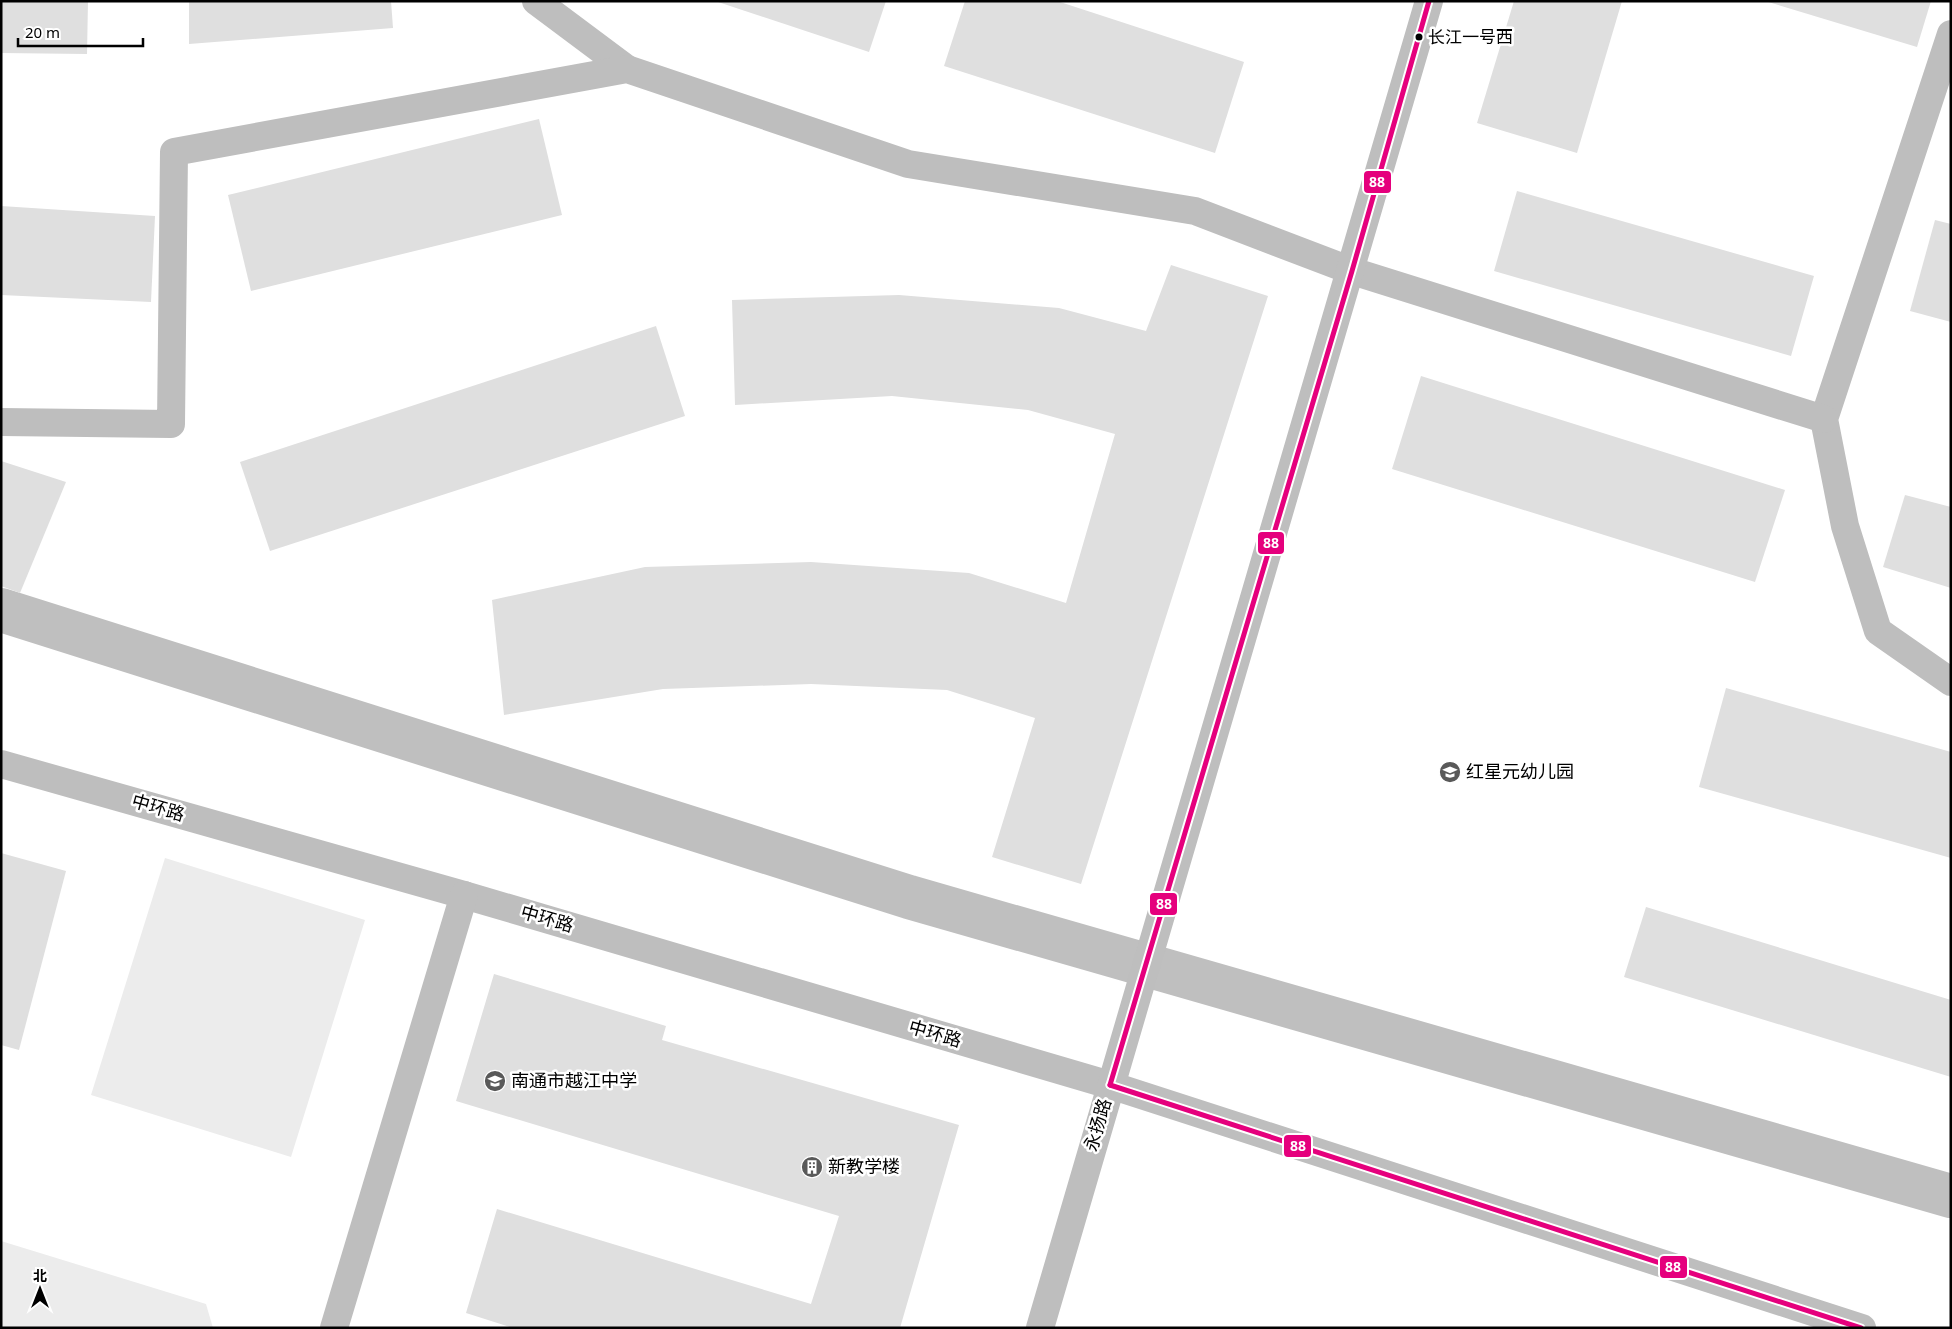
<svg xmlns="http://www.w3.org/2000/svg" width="1952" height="1329" viewBox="0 0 1952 1329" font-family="'Noto Sans','Noto Sans SC',sans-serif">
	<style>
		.green { fill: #ececec }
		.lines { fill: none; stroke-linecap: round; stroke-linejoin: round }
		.canal { stroke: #bfbfbf; stroke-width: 44 }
		.building { fill: #dfdfdf }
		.minor { stroke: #bebebe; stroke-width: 28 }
		.bus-1-casing { stroke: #fff; stroke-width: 9 }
		.bus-1 { stroke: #e5007d; stroke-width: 5 }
		.bus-dot { fill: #000; stroke: #fff; stroke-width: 2 }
		.labels { text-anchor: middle; stroke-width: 5; stroke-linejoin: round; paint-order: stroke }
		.bus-label { font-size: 17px; fill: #000; stroke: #fff; text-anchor: start }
		.poi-label { font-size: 18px; fill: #000; stroke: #fff; text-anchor: start }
		.street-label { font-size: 18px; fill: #000; stroke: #fff }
		.line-badge { stroke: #fff; stroke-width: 2 }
		.badge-label { font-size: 14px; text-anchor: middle; font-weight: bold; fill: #fff }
	</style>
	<rect width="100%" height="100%" fill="#fff"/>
	<g class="green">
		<polygon points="165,858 365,920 291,1157 91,1095"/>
		<polygon points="1,1241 206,1304 213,1328 1,1328"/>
	</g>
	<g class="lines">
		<polyline class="canal" points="1,610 909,897 1951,1196"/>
	</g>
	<g class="building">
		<polygon points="1,1 88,1 87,54 1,53"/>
		<polygon points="189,1 391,1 393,28 189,44"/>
		<polygon points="715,1 886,1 869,52"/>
		<polygon points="965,1 1057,1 1244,62 1215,153 944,66"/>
		<polygon points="1514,1 1622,1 1577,153 1477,123"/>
		<polygon points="1765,1 1931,1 1917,47"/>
		<polygon points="539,119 562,215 251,291 228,195"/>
		<polygon points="1517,191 1814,276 1791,356 1494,271"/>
		<polygon points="1,206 155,216 151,302 1,295"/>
		<polygon points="1935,220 1951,224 1951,322 1910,311"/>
		<polygon points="1171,265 1268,296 1081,884 992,857 1035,718 947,690 811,684 663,689 504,715 492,600 645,567 811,562 969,573 1066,603 1115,434 1028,410 892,396 735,405 732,300 899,295 1059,308 1146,331"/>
		<polygon points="656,326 685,416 270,551 240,462"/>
		<polygon points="1421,376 1785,490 1755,582 1392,469"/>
		<polygon points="1,461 66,482 20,593 1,586"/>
		<polygon points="1905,495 1951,507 1951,588 1883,567"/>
		<polygon points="1726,688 1951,752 1951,858 1699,787"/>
		<polygon points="1,853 66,871 19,1050 1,1045"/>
		<polygon points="1646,907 1951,1000 1951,1077 1624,977"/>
		<polygon points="494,974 666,1026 662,1040 959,1125 900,1328 513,1328 466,1313 497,1209 811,1304 839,1216 456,1101"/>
	</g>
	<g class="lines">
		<g class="minor">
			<polyline points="536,1 627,69"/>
			<polyline points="1951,34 1824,419 1845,526 1878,631 1951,682"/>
			<polyline points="1,422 171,424 174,152 627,69 908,164 1195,211 1352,271 1824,419"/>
			<polyline points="1,764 464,895 1110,1085 1862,1328"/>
			<polyline points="334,1328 464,895"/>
			<path d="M1040,1328C1167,885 1301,444 1429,1"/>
		</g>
		<g class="bus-1-casing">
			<g id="bus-1">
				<polyline points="1110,1085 1352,271 1429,1"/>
				<polyline points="1110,1085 1861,1328"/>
			</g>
		</g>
		<use href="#bus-1" class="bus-1"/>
	</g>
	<defs>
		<g id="school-disc" transform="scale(1.125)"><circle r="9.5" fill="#595959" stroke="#fff"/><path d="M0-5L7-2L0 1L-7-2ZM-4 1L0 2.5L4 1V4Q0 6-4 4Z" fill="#fff"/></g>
		<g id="building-disc" transform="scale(1.125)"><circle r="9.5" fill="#595959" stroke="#fff"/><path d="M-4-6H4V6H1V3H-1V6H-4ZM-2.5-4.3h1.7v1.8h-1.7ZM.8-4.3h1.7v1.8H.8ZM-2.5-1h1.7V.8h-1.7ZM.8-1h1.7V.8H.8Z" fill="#fff"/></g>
	</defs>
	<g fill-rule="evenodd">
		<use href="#school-disc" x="1450" y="772"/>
		<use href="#school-disc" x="495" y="1081"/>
		<use href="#building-disc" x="812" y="1167"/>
	</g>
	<circle class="bus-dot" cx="1419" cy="37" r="4.5"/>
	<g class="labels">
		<g class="bus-label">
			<text x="1428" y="43">长江一号西</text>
		</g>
		<g class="poi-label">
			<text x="1466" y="778">红星元幼儿园</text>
			<text x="511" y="1087">南通市越江中学</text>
			<text x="828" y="1173">新教学楼</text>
		</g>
		<g class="street-label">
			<text transform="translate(158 808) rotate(16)" y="6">中环路</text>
			<text transform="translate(547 919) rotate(16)" y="6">中环路</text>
			<text transform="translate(935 1034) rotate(16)" y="6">中环路</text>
			<text transform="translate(1098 1125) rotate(-74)" y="6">永扬路</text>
		</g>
	</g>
	<g class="line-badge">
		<rect x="1363" y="170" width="29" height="24" rx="5" fill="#e5007d"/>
		<rect x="1257" y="531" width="28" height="24" rx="5" fill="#e5007d"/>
		<rect x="1149" y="892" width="29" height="24" rx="5" fill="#e5007d"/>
		<rect x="1283" y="1134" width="29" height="24" rx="5" fill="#e5007d"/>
		<rect x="1659" y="1255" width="29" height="24" rx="5" fill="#e5007d"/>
	</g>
	<g class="badge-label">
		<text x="1377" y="187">88</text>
		<text x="1271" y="548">88</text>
		<text x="1164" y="909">88</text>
		<text x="1298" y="1151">88</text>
		<text x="1673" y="1272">88</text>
	</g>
	<rect width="1952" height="1329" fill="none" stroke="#000000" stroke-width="5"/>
	<g transform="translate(40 1289)" stroke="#ffffff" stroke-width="4" paint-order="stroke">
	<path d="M0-4L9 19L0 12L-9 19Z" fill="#000000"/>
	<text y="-8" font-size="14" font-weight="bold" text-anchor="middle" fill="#000000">北</text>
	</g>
	<path d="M18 38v8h125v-8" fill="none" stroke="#000000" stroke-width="2.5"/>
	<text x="25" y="38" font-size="15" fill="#000000" stroke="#ffffff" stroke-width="4" paint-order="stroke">20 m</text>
</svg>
